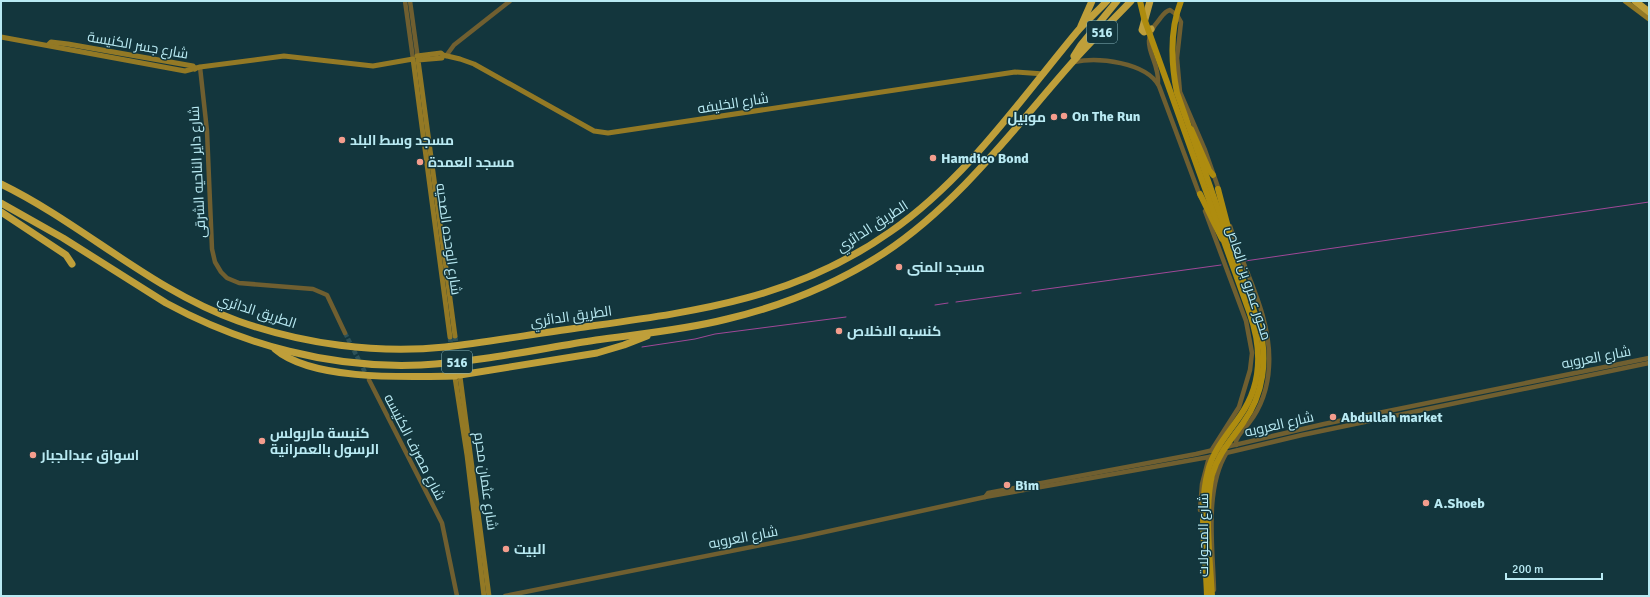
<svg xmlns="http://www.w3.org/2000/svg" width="1650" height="597" viewBox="0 0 1650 597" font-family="Signika,Cairo,sans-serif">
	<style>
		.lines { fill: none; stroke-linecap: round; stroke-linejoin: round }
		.stream { stroke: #a04898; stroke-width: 1 }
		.tertiary-tunnel { stroke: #2c5158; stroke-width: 4.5; stroke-dasharray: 4.5 2; stroke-linecap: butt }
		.secondary-tunnel { stroke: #2c5158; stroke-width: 5; stroke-dasharray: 5 2.5; stroke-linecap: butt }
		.tertiary { stroke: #705f30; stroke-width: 4.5 }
		.secondary { stroke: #937925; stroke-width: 5 }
		.primary { stroke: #ae8c0f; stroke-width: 6 }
		.motorway { stroke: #bf9f3a; stroke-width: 7 }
		.primary-bridge { stroke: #ae8c0f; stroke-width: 6 }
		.poi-dot { fill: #f49d8d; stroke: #13363d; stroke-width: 1.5 }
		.labels { text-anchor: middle; stroke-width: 3; stroke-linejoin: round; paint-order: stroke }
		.shield { fill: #13363d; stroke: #87b4bc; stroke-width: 1 }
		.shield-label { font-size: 13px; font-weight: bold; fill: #b9eaf3 }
		.street-label { font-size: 14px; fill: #b9eaf3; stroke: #13363d }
		.poi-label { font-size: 14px; font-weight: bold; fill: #b9eaf3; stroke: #13363d; text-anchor: start }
	</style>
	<rect width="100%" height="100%" fill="#13363d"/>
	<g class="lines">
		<g class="stream">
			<polyline points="1245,261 1649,202"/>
			<polyline points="1032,291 1221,265"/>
			<polyline points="956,302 1021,293"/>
			<polyline points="935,305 948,303"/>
			<polyline points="642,347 695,339 715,334 846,317"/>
		</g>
		<polyline class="tertiary-tunnel" points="345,333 367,376"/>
		<g class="secondary-tunnel">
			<polyline points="455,336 459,369"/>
			<polyline points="450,337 454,371"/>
		</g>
		<g class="tertiary">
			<polyline points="405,1 413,59"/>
			<polyline points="410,1 418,59"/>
			<polyline points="446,56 454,45 510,1"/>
			<path d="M1074,62C1098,57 1146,62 1159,86L1200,196"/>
			<polyline points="200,67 207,131 212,249 215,262 221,272 227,278 239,283 313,289 327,295 345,333"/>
			<path d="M1158,84C1160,57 1136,46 1159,20C1162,16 1165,11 1170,10L1177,15L1181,22L1177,58L1180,92L1205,150L1219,190"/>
			<polyline points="1205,211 1246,321 1252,353 1250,370 1239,407 1211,451"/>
			<path d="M1230,226C1244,271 1272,317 1269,366C1268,387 1262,406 1249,423C1245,428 1234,438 1236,445"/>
			<polyline points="369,380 442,523 457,596"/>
			<polyline points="985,497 988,493 1196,454 1324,424 1649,358"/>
			<polyline points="1200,510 1202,484 1209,457"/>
			<path d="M1214,590C1213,548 1204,489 1227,452"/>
			<polyline points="505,596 802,537 985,497 1209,457 1302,435 1649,363"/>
		</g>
		<g class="secondary">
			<polyline points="1625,1 1649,19"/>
			<polyline points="1,37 185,71 200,67 284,56 373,66 413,59 450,337"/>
			<polyline points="48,45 51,42 68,44 193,66 195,69"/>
			<polyline points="443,55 442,58 418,60 455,336"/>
			<polyline points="417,56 441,53 443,55 460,59 474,64 594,131 608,133 1015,72 1044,74"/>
			<polyline points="459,369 489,596"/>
			<polyline points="454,371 467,455 484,596"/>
		</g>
		<g class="primary">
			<polyline points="1191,129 1209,170 1213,175"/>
			<polyline points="1218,189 1229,231"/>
			<polyline points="1200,194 1222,239"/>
		</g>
		<g class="motorway">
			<polyline points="1150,1 1142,30 1144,32 1151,29"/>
			<polyline points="1635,1 1649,12"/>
			<polyline points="1081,26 1092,1"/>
			<polyline points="1074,56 1081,45 1117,1"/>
			<path d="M1,184C83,224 151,290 238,321C303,344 376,354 445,347C489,342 533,334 577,328C691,312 792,301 890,232C965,180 1018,103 1076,33C1085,22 1097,12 1107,1"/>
			<path d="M1,203L63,238L166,303C243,345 332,369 421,365C479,362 538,349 596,340C639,334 684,330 727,319C782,306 836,284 884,253C958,204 1012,131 1070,65C1089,43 1111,22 1131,1"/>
			<polyline points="1,212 66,255 72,264"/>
			<path d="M275,349C312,381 407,377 455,376"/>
			<polyline points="460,375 597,353 624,345 647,336"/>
		</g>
		<g class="primary-bridge">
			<path d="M1140,1L1144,18L1250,314C1262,349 1262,385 1240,416C1228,434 1213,450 1208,471C1198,508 1206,558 1207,596"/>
			<path d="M1181,1C1170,29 1171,63 1177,93L1259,325C1268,359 1264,394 1243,423C1231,440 1218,454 1212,475C1204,509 1210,560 1212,596"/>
		</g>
	</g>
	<g class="poi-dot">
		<circle cx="1064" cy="116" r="4"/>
		<circle cx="1054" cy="117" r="4"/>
		<circle cx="342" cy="140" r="4"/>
		<circle cx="933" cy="158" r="4"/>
		<circle cx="420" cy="162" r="4"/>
		<circle cx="899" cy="267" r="4"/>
		<circle cx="839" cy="331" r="4"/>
		<circle cx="1333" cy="417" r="4"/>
		<circle cx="262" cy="441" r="4"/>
		<circle cx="33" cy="455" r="4"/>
		<circle cx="1007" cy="485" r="4"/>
		<circle cx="1426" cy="503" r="4"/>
		<circle cx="506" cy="549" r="4"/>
	</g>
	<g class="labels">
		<g class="shield">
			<rect x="1087" y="21" width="30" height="22" rx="3"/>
			<rect x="442" y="351" width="30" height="22" rx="3"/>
		</g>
		<g class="shield-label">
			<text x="1102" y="37">516</text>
			<text x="457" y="367">516</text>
		</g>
		<g class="street-label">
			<text transform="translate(138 45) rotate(10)" y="5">شارع جسر الكنيسة</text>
			<text transform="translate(733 103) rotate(-9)" y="5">شارع الخليفه</text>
			<text transform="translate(197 172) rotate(-93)" y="5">شارع داير الناحيه الشرقى</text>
			<text transform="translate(872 226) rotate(-33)" y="5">الطريق الدائري</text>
			<text transform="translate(449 239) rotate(82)" y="5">شارع الوحده الصحيه</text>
			<text transform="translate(1249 283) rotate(72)" y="5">محور عمرو بن العاص</text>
			<text transform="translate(257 311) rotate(18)" y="5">الطريق الدائري</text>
			<text transform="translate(571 316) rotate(-8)" y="5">الطريق الدائري</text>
			<text transform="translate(1596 357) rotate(-11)" y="5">شارع العروبه</text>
			<text transform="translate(1279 424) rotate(-13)" y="5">شارع العروبه</text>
			<text transform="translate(415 447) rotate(63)" y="5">شارع مصرف الكنيسه</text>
			<text transform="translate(486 481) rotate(82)" y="5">شارع عثمان محرم</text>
			<text transform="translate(1203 535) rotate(-90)" y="5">شارع المحولات</text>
			<text transform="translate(743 537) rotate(-11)" y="5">شارع العروبه</text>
		</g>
		<g class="poi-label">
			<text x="1072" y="121">On The Run</text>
			<text x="1046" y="122" text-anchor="end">موبيل</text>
			<text x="350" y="145">مسجد وسط البلد</text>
			<text x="941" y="163">Hamdico Bond</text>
			<text x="428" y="167">مسجد العمدة</text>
			<text x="907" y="272">مسجد المنى</text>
			<text x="847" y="336">كنسيه الاخلاص</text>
			<text x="1341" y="422">Abdullah market</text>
			<text x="270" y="438">كنيسة ماربولس<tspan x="270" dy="16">الرسول بالعمرانية</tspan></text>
			<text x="41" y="460">اسواق عبدالجبار</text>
			<text x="1015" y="490">Bim</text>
			<text x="1434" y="508">A.Shoeb</text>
			<text x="514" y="554">البيت</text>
		</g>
	</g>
	<rect width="1650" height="597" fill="none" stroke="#b9eaf3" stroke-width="4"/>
	<path d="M1506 573v6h96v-6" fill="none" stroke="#b9eaf3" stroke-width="2"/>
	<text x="1512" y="573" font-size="12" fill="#b9eaf3" stroke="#13363d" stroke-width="3" paint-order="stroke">200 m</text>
</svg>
